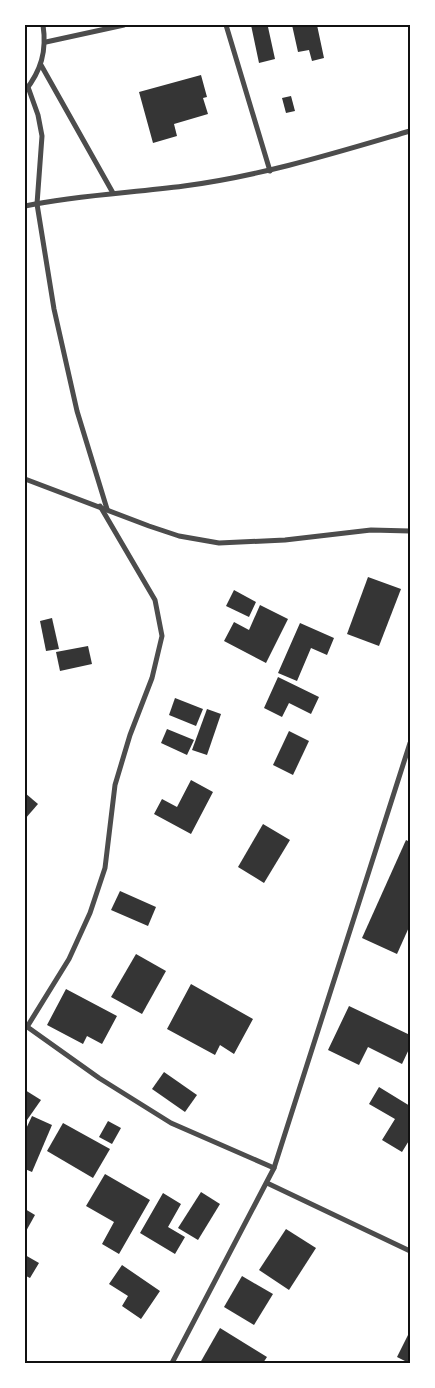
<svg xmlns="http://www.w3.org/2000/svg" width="435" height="1388" viewBox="0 0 435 1388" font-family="'Alegreya Sans',sans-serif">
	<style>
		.building { fill: #353535 }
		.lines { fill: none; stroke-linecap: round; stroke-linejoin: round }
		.minor { stroke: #4c4c4c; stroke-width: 5 }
		.neatline { fill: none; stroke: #111; stroke-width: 2 }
	</style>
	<rect width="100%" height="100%" fill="#fff"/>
	<g class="building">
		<polygon points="251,25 272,25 268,27 275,59 259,63"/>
		<polygon points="292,25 317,25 324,58 312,61 309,50 298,52"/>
		<polygon points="201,75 207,97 203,98 208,114 174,124 177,136 153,143 139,92"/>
		<polygon points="291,96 295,111 286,113 282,98"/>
		<polygon points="368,577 401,589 379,646 347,634"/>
		<polygon points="234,590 256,602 249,617 226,606"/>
		<polygon points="260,605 288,619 266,663 224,641 234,622 249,630"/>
		<polygon points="52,618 59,649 46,651 40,621"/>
		<polygon points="300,623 334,638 327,655 311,648 297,681 278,673"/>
		<polygon points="88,646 92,664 60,671 56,652"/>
		<polygon points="278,677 319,697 311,714 289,703 282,717 264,708"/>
		<polygon points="175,698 203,709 196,726 169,715"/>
		<polygon points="207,709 221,714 207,755 192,750"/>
		<polygon points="167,729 194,740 187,755 161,743"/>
		<polygon points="289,731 309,741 293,775 273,765"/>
		<polygon points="191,780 213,792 191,834 154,814 162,799 177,807"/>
		<polygon points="25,793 38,804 25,819"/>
		<polygon points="263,824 290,840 264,883 238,867"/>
		<polygon points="406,840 410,842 410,925 397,954 362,938"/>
		<polygon points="120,891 156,907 148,926 111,910"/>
		<polygon points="136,954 166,971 142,1014 111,997"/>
		<polygon points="191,984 253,1019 234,1054 220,1045 215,1055 167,1029"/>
		<polygon points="66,989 117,1016 102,1044 87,1036 83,1044 47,1025"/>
		<polygon points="349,1006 410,1035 410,1047 402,1064 368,1047 359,1065 328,1050"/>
		<polygon points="164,1072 197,1095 185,1112 152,1089"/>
		<polygon points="379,1087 410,1106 410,1139 402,1152 382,1140 395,1119 369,1104"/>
		<polygon points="25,1090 41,1100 27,1120 25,1119"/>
		<polygon points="32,1116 52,1125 32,1172 25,1169 25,1131"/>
		<polygon points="108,1121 121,1128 112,1144 99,1137"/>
		<polygon points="63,1123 110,1149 93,1178 47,1151"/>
		<polygon points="105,1174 150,1200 119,1254 102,1244 114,1222 86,1206"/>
		<polygon points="201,1192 220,1204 198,1240 178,1228"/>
		<polygon points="163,1193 181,1204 168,1227 185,1237 175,1254 140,1233"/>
		<polygon points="25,1209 35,1215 25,1233"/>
		<polygon points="286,1229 316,1248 289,1290 259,1270"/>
		<polygon points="25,1255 39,1263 30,1278 26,1276 25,1278"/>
		<polygon points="122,1265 160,1291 141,1319 122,1306 128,1296 109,1284"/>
		<polygon points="242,1276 273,1294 254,1325 224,1307"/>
		<polygon points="220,1328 267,1357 263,1363 200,1363"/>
		<polygon points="410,1331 410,1363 409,1363 397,1357"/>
	</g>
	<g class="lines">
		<g class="minor">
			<polyline points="226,25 270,171"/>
			<polyline points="46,42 124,25"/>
			<polyline points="41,65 113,193"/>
			<polyline points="28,87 38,115 42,136 37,204 54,309 77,411 107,509"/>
			<path d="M25,91C41,71 47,51 43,25"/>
			<path d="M25,206C78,195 131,193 184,186C261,176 335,153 410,131"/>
			<polyline points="25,479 149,526 179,536 219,543 285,540 371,530 410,531"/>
			<polyline points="26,1026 99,1078 171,1123 274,1168"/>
			<polyline points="27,1027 69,959 90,913 105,868 115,785 130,735 152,678 162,636 155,600 100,506"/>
			<polyline points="267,1183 410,1251"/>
			<polyline points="172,1363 274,1168 410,743"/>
		</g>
	</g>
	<rect width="435" height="1388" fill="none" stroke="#ffffff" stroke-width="52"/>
	<rect x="26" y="26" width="383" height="1336" class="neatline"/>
</svg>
